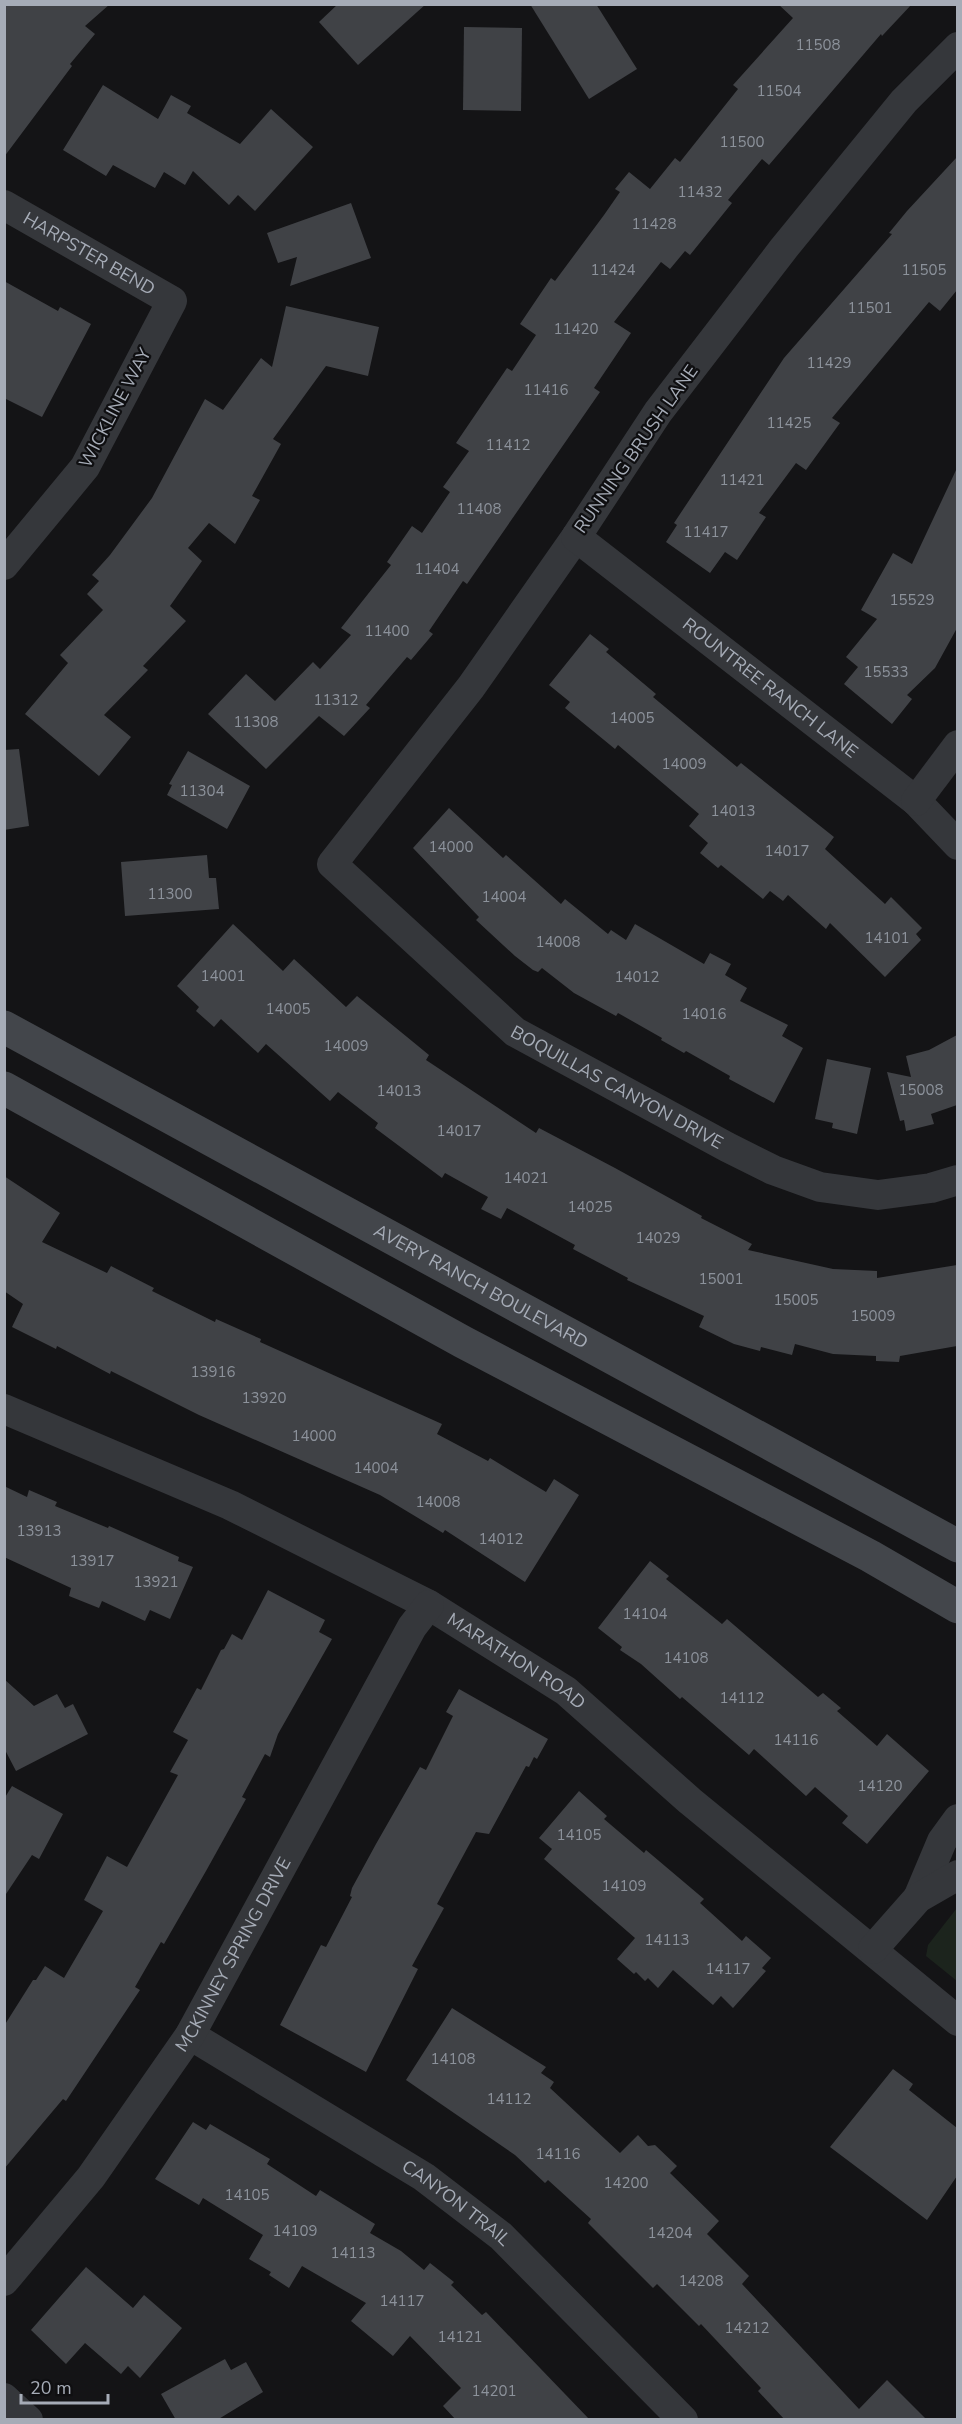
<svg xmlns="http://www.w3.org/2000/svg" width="962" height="2424" viewBox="0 0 962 2424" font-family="'Nunito Sans',sans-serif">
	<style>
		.green { fill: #1c241d }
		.building { fill: #404246 }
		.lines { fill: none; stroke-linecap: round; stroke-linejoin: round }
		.street { stroke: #35373b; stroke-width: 30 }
		.secondary { stroke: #43464b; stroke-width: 33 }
		.labels { text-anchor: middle; stroke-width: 4.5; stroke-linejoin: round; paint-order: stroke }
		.number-label { font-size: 15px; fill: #8c929b }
		.street-label { font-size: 18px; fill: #a6acb7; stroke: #0f0f11 }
	</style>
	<rect width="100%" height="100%" fill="#141416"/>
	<polygon class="green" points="957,1908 957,1981 926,1956 928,1945"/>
	<g class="building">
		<polygon points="4,4 110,4 85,26 95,34 70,64 72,66 4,157"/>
		<polygon points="338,4 426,4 358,65 319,22"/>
		<polygon points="530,4 596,4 637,69 589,99"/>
		<polygon points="778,4 912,4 882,36 881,34 769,165 762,159 728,200 732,203 690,255 685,251 670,269 661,262 614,322 631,333 594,388 600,392 467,584 463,581 429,631 433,634 411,660 407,657 366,705 370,708 344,736 319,716 266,769 208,714 246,674 275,701 313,662 320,669 351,635 341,628 391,565 387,562 412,526 422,533 450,492 443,487 469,451 456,443 507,368 512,371 536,335 520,324 551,278 555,281 604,215 620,192 615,189 629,172 650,189 675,158 680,162 738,89 733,85 793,18"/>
		<polygon points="464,27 522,28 521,111 463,110"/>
		<polygon points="103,85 158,119 171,95 191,106 187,113 240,144 271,109 313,147 255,211 238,195 229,205 193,171 185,185 164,172 155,188 113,165 106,176 63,150"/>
		<polygon points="957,157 957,290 940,311 929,302 832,418 840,423 806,470 796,463 759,513 766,517 737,560 725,552 710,573 666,542 677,525 674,523 784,358 892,234 889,233 907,211"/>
		<polygon points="351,203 371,258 290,286 297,257 278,263 267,233"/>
		<polygon points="4,281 58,311 60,307 91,324 42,417 4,398"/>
		<polygon points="286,306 379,327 368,376 326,366 273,439 281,444 252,496 260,500 235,544 209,523 188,548 202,561 170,606 186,621 143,666 148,670 104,715 131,737 99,776 25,714 68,663 60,655 103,610 87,594 99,581 92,575 110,555 152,498 205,399 223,410 261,358 272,367"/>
		<polygon points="957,468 957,628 935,668 907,695 912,699 892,724 844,684 858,667 846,657 877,619 861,610 893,553 912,564"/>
		<polygon points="590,634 609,649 606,652 656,694 653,697 737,767 741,763 834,837 825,849 885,904 891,897 922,928 916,934 921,940 885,977 830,923 826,929 788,895 783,901 770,891 763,899 721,865 718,868 700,853 708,843 689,826 699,814 618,745 615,749 565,708 570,702 549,685"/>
		<polygon points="19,749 29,826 4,830 4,750"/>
		<polygon points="188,751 250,786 227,829 167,795 172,785 169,784"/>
		<polygon points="449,808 503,858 506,855 561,904 565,899 608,934 611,930 626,940 635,924 704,964 710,953 731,964 725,975 747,988 740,1001 788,1025 782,1036 803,1048 774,1103 729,1079 730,1076 686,1051 684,1053 661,1040 662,1038 618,1013 616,1016 574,993 542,968 538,972 533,970 515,956 476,920 479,917 413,848"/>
		<polygon points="207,855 209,878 216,878 219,909 125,916 121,862"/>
		<polygon points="233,924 283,971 294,959 346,1007 357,996 429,1055 426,1060 536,1133 539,1128 615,1168 702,1216 701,1218 752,1244 748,1250 833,1269 877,1271 877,1278 957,1265 957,1346 900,1356 899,1362 876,1361 876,1356 833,1354 795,1344 792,1355 761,1347 760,1351 734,1344 699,1327 704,1316 627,1280 628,1278 573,1249 575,1245 531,1221 507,1208 501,1219 481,1209 488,1197 445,1173 442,1178 375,1128 378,1123 338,1092 330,1101 266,1044 258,1053 221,1019 214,1027 196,1011 199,1007 177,986"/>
		<polygon points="957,1035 957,1105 931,1114 934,1124 906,1131 904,1120 900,1121 887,1072 911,1077 906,1056 929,1050"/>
		<polygon points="827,1059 871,1068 857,1134 832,1128 833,1123 815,1119"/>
		<polygon points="4,1176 60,1213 42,1242 107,1273 111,1266 154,1288 152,1291 215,1322 216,1319 261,1339 260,1342 442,1424 437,1434 488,1461 490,1458 546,1492 554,1479 579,1495 525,1582 445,1530 443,1533 380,1495 199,1415 111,1371 110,1374 57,1346 56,1349 12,1327 23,1304 4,1291"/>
		<polygon points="4,1486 27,1497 29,1490 57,1502 55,1506 108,1528 109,1526 179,1557 178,1561 193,1567 170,1619 150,1610 145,1621 102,1601 99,1608 69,1596 71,1588 4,1557"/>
		<polygon points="650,1561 669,1576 666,1579 722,1624 727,1619 818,1697 823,1693 841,1708 837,1711 877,1746 887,1734 929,1771 867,1844 842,1823 848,1816 815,1787 806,1796 754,1749 749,1755 682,1697 680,1699 641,1664 620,1650 622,1647 598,1628"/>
		<polygon points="268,1590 325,1620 319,1632 332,1639 278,1734 270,1757 265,1754 242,1797 246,1799 206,1871 164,1944 161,1942 135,1987 140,1990 66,2101 63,2099 4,2169 4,2026 33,1980 36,1980 45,1966 64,1978 103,1911 84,1900 107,1856 127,1867 178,1775 170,1772 188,1740 173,1732 197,1688 201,1690 221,1650 224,1649 232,1634 242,1640"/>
		<polygon points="4,1679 34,1706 57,1694 65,1708 73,1704 88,1734 16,1771 4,1748"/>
		<polygon points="459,1689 548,1739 537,1759 534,1757 529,1767 526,1766 489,1834 476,1832 437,1904 444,1908 412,1966 418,1969 366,2072 280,2025 321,1945 326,1947 352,1897 350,1896 352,1888 376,1844 420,1767 426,1770 453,1716 446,1712"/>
		<polygon points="12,1786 63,1814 39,1859 32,1855 4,1897 4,1799"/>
		<polygon points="579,1791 607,1816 604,1819 644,1853 646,1850 704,1899 700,1903 742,1941 746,1936 771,1958 762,1968 766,1971 733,2008 721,1996 713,2005 673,1970 658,1988 648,1978 645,1981 636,1972 634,1974 617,1959 635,1938 544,1859 552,1849 539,1838"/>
		<polygon points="452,2008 546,2067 541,2073 554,2082 550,2088 620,2153 638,2135 648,2146 655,2145 677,2166 670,2173 719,2221 707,2234 749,2276 742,2284 859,2409 887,2380 927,2420 785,2420 758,2391 761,2388 701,2324 699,2326 657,2284 653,2288 588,2223 591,2219 548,2180 545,2183 515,2155 406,2080"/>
		<polygon points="893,2069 913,2084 909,2090 957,2128 957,2176 927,2220 830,2147"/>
		<polygon points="193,2122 206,2130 210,2124 270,2159 267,2164 316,2196 320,2190 375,2224 370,2233 401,2251 424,2270 430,2263 454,2282 451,2285 482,2315 486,2312 590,2420 456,2420 443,2406 461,2388 410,2336 393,2356 351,2321 366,2303 302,2266 289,2288 269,2275 271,2272 249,2259 263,2235 203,2198 199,2205 155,2179"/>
		<polygon points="86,2267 133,2308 144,2295 182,2328 140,2378 128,2366 121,2374 85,2343 66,2364 31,2330"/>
		<polygon points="225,2359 231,2370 246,2362 263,2392 217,2420 176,2420 161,2394"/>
	</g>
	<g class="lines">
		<g class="street">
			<path id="s1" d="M958,47L904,101L784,248L658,412L576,537L471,687L332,864L515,1032L727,1147L773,1170L820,1187L878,1195L931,1188L958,1180"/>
			<path id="s2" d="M4,205L172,301L85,467L4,565"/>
			<path id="s3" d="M576,537L916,801L958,845"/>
			<polyline points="916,801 958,745"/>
			<path id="s4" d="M4,1409L230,1505L429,1605L566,1691L690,1801L958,2021"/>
			<polyline points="918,1898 942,1841 958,1819"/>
			<polyline points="873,1949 918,1898 958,1875"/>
			<path id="s5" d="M190,2035L424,2177L501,2236L683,2420"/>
			<path id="s6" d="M4,2281L91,2177L190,2035L412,1627L429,1605"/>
			<polyline points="4,2398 28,2420"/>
		</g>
		<g class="secondary">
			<path id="s7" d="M4,1027L958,1546"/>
			<polyline points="4,1088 463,1342 870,1556 958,1607"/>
		</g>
	</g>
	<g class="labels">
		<g class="number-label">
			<text x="818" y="50">11508</text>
			<text x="779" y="96">11504</text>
			<text x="742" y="147">11500</text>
			<text x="700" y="197">11432</text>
			<text x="654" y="229">11428</text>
			<text x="613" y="275">11424</text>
			<text x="924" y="275">11505</text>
			<text x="870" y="313">11501</text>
			<text x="576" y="334">11420</text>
			<text x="829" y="368">11429</text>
			<text x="546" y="395">11416</text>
			<text x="789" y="428">11425</text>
			<text x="508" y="450">11412</text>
			<text x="742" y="485">11421</text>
			<text x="479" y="514">11408</text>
			<text x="706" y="537">11417</text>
			<text x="437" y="574">11404</text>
			<text x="912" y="605">15529</text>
			<text x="387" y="636">11400</text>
			<text x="886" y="677">15533</text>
			<text x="336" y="705">11312</text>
			<text x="632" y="723">14005</text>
			<text x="256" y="727">11308</text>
			<text x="684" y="769">14009</text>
			<text x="202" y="796">11304</text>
			<text x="733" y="816">14013</text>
			<text x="451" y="852">14000</text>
			<text x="787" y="856">14017</text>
			<text x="170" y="899">11300</text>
			<text x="504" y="902">14004</text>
			<text x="887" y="943">14101</text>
			<text x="558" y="947">14008</text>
			<text x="223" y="981">14001</text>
			<text x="637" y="982">14012</text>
			<text x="288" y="1014">14005</text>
			<text x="704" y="1019">14016</text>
			<text x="346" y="1051">14009</text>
			<text x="921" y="1095">15008</text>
			<text x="399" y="1096">14013</text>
			<text x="459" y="1136">14017</text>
			<text x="526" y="1183">14021</text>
			<text x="590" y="1212">14025</text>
			<text x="658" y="1243">14029</text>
			<text x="721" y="1284">15001</text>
			<text x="796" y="1305">15005</text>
			<text x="873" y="1321">15009</text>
			<text x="213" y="1377">13916</text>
			<text x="264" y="1403">13920</text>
			<text x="314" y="1441">14000</text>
			<text x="376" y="1473">14004</text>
			<text x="438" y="1507">14008</text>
			<text x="39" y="1536">13913</text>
			<text x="501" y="1544">14012</text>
			<text x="92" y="1566">13917</text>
			<text x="156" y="1587">13921</text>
			<text x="645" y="1619">14104</text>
			<text x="686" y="1663">14108</text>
			<text x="742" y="1703">14112</text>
			<text x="796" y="1745">14116</text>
			<text x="880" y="1791">14120</text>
			<text x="579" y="1840">14105</text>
			<text x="624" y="1891">14109</text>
			<text x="667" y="1945">14113</text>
			<text x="728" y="1974">14117</text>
			<text x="453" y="2064">14108</text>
			<text x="509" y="2104">14112</text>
			<text x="558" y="2159">14116</text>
			<text x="626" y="2188">14200</text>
			<text x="247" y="2200">14105</text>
			<text x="295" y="2236">14109</text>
			<text x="670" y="2238">14204</text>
			<text x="353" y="2258">14113</text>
			<text x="701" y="2286">14208</text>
			<text x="402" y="2306">14117</text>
			<text x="747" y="2333">14212</text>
			<text x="460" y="2342">14121</text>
			<text x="494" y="2396">14201</text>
		</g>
		<g class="street-label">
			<text dy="6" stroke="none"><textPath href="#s2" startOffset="98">HARPSTER BEND</textPath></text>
			<text transform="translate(115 408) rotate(-62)" y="6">WICKLINE WAY</text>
			<text transform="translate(636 449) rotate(-55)" y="6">RUNNING BRUSH LANE</text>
			<text dy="6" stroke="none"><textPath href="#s3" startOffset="246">ROUNTREE RANCH LANE</textPath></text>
			<text dy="6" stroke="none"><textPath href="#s1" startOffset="1395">BOQUILLAS CANYON DRIVE</textPath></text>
			<text dy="6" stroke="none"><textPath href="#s7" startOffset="543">AVERY RANCH BOULEVARD</textPath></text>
			<text dy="6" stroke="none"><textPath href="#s4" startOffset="572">MARATHON ROAD</textPath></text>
			<text dy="6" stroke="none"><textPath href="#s6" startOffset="400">MCKINNEY SPRING DRIVE</textPath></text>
			<text dy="6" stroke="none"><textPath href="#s5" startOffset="315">CANYON TRAIL</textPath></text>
		</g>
	</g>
	<rect width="962" height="2424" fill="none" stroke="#a6acb7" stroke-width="12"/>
	<path d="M21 2394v9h87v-9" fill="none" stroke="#a6acb7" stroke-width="3"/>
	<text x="30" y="2394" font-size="18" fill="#a6acb7" stroke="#0f0f11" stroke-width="4.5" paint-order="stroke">20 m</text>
</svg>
